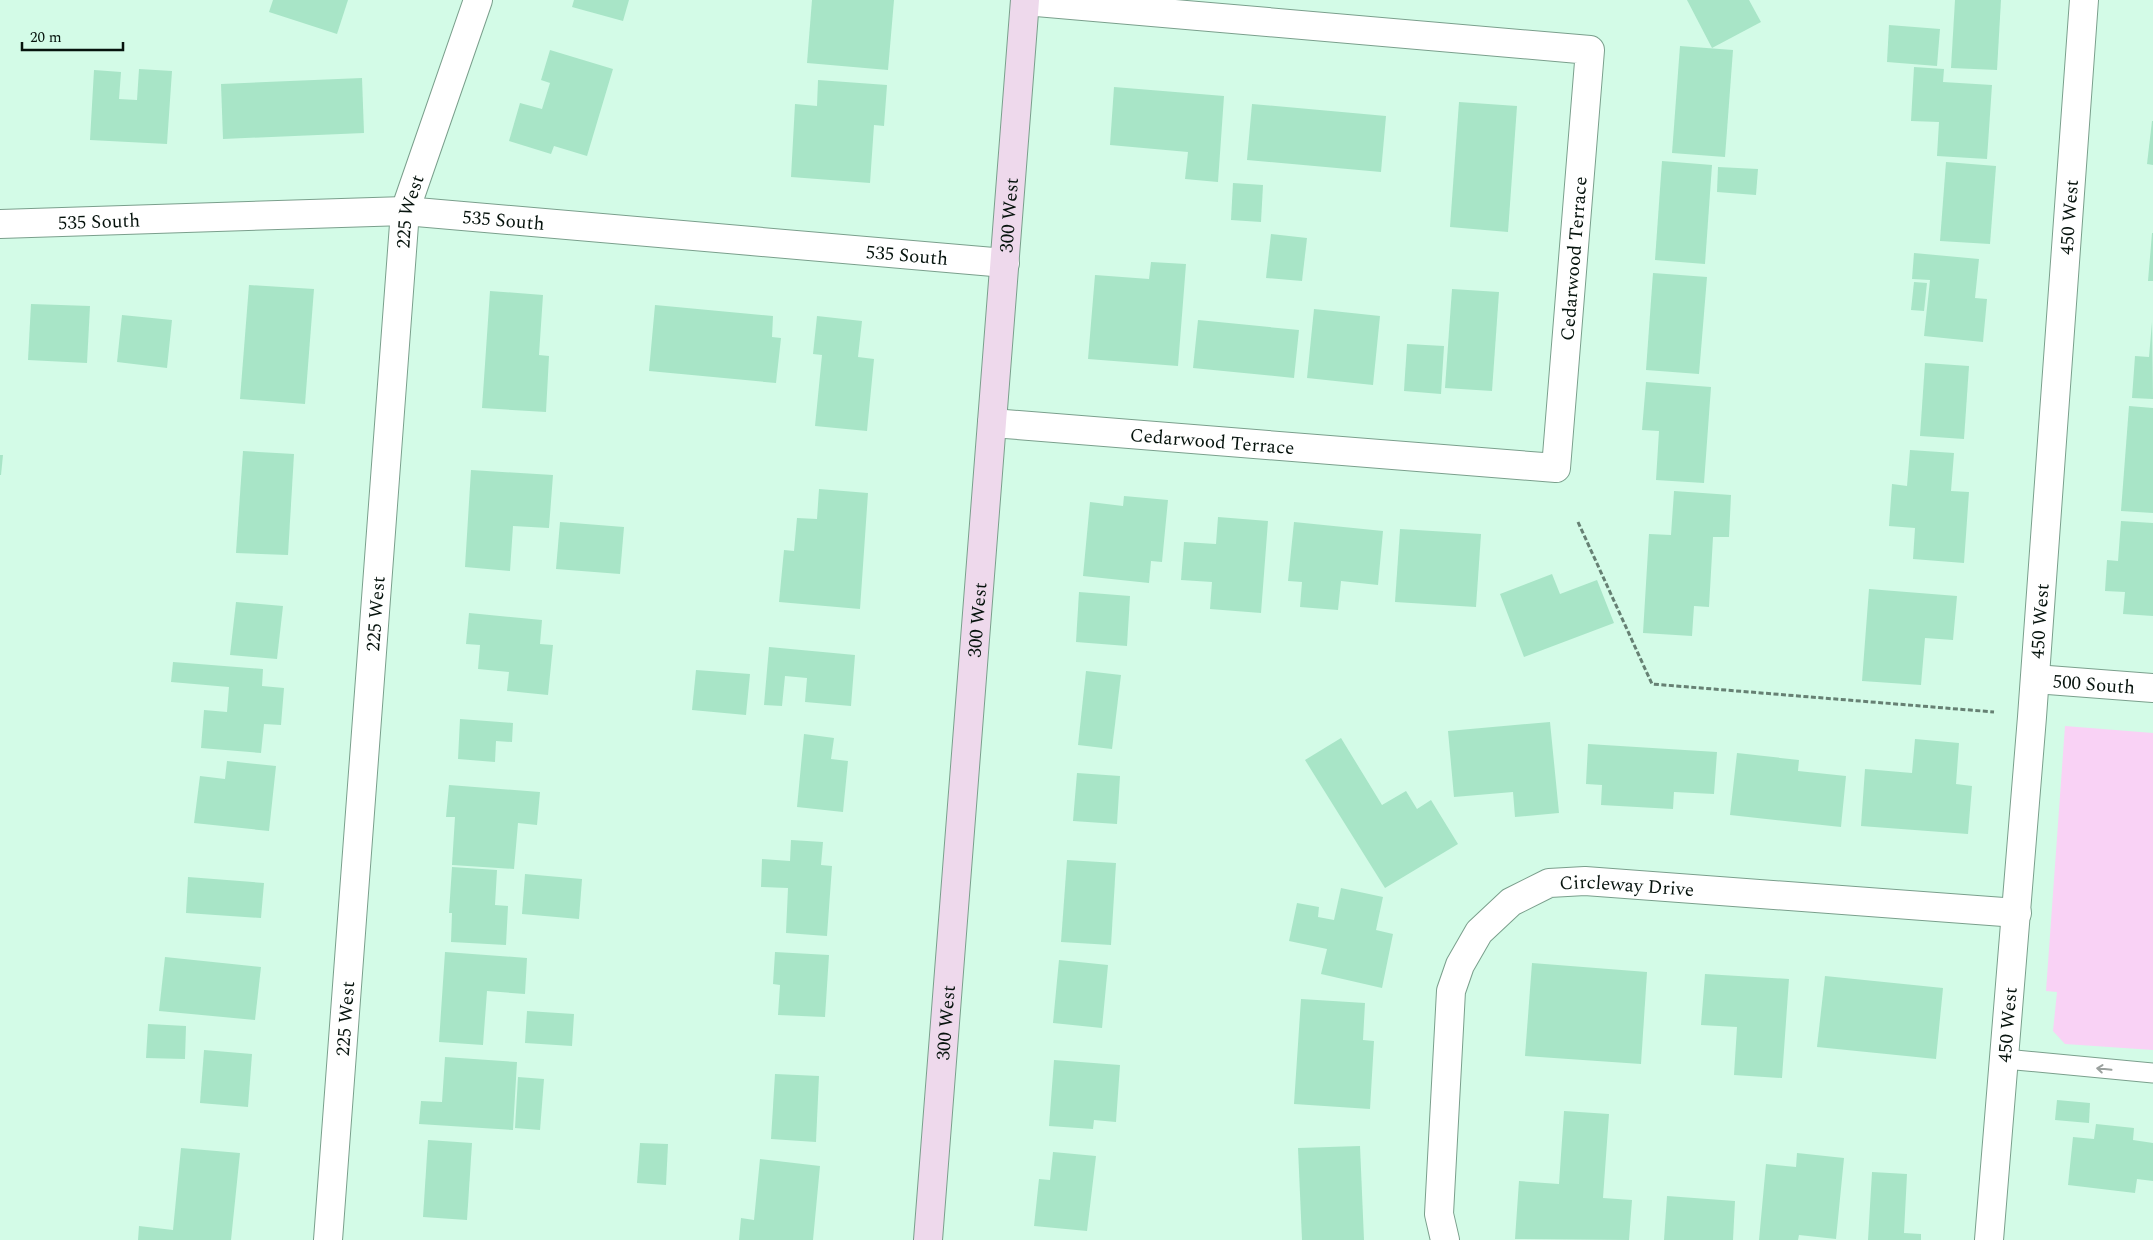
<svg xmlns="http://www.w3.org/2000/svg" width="2153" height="1240" viewBox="0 0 2153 1240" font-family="Spectral,serif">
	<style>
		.green { fill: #f9d2f5 }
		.building { fill: #a8e5c7 }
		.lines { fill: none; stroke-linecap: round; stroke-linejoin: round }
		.lane-casing { stroke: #7a9f8c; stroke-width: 21 }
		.street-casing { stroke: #7a9f8c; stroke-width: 30 }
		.secondary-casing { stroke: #7a9f8c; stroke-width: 30 }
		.path { stroke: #668073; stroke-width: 3; stroke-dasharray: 5 2.5; stroke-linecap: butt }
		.lane { stroke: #fff; stroke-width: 19 }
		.street { stroke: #fff; stroke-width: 28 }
		.secondary { stroke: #eed9ec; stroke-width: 28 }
		.oneway { stroke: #9ba19e }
		.labels { text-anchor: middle; stroke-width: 4; stroke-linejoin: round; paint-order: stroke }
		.street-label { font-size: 19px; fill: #06130d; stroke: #d3fbe7 }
	</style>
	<rect width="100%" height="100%" fill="#d3fbe7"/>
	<polygon class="green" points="2065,726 2153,733 2153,1050 2065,1044 2053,1031 2057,992 2046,991"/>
	<g class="building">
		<polygon points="273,0 348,0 337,34 269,12"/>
		<polygon points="574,0 629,0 623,21 572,7"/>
		<polygon points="812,0 894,0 888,70 807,63"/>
		<polygon points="1687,0 1749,0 1761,22 1712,48"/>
		<polygon points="1955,0 2001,0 1997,70 1951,68"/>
		<polygon points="1889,25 1940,29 1937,66 1887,62"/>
		<polygon points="1680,46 1733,50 1725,157 1672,153"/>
		<polygon points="550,50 613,69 587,156 554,146 551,154 509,141 520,103 542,109 550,83 541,80"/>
		<polygon points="1914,67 1944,69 1943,82 1992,85 1987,159 1937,156 1939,122 1911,121"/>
		<polygon points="139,69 172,71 167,144 90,140 94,70 121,72 119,99 137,100"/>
		<polygon points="362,78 364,133 223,139 221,84"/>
		<polygon points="818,80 887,85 884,126 874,125 870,183 791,177 795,104 817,106"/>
		<polygon points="1114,87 1224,96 1218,182 1185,179 1188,152 1110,145"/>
		<polygon points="1459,102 1517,106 1508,232 1450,227"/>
		<polygon points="1252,104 1386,116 1381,172 1247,160"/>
		<polygon points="2152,121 2153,121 2153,165 2147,164"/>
		<polygon points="1662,161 1712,165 1705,264 1655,260"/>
		<polygon points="1946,162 1996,166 1990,244 1940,241"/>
		<polygon points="1718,167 1758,169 1756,195 1717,192"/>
		<polygon points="1233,183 1263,185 1261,222 1231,220"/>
		<polygon points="2152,233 2153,233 2153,281 2148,281"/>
		<polygon points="1271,234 1307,238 1302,281 1266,278"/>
		<polygon points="1914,253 1979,259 1975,298 1987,299 1983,342 1924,336 1930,280 1912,279"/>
		<polygon points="1151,262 1186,264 1178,366 1088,359 1095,275 1149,279"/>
		<polygon points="1653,273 1707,277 1699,374 1646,370"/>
		<polygon points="1914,282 1927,283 1924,311 1911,310"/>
		<polygon points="249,285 314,289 305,404 240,399"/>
		<polygon points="1452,289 1499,292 1492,391 1445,388"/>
		<polygon points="490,291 543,295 539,355 549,356 546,412 482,408"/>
		<polygon points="31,304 90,306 87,363 28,360"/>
		<polygon points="655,305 773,316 772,337 781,338 776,383 649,371"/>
		<polygon points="1314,309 1380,316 1373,385 1307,378"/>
		<polygon points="122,315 172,320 167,368 117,362"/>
		<polygon points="817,316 862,321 858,357 874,359 867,431 815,426 822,355 813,354"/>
		<polygon points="1198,320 1299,330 1294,378 1193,368"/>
		<polygon points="2152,322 2153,399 2132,398 2135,356 2149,357"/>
		<polygon points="1407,344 1444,346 1441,394 1404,391"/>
		<polygon points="1925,363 1969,366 1964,439 1920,436"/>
		<polygon points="1646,382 1711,387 1704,483 1656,480 1659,431 1642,430"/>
		<polygon points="2129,406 2153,408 2153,513 2121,511"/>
		<polygon points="1910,450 1954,453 1951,491 1969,492 1964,563 1913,559 1915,528 1889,526 1892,484 1907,486"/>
		<polygon points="243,451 294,454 288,555 236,553"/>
		<polygon points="0,455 3,455 1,475 0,475"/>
		<polygon points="471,470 553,475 549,528 513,526 510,571 465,567"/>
		<polygon points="819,489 868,493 860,609 779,602 784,550 794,551 797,518 817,519"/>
		<polygon points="1674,491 1731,495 1729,537 1713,537 1709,607 1694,606 1692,636 1643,633 1649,534 1671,535"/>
		<polygon points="1124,496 1168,500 1162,562 1151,561 1149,583 1083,576 1090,502 1123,506"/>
		<polygon points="1218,517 1268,521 1261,613 1210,609 1212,582 1181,580 1184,542 1216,544"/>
		<polygon points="2121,521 2153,523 2153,616 2123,614 2125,592 2105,591 2107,560 2118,561"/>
		<polygon points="560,522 624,527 620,574 556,569"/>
		<polygon points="1294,522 1383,531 1378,585 1341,581 1338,610 1300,607 1302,582 1288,581"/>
		<polygon points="1400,529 1481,534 1476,607 1395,602"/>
		<polygon points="1552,574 1560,594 1597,580 1614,623 1524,657 1500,594"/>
		<polygon points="1869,589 1957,596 1953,640 1925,638 1921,685 1862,681"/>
		<polygon points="1079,592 1130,596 1127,646 1076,642"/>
		<polygon points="236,602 283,606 277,659 230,655"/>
		<polygon points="469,613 542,620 540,644 553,645 548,695 507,691 509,672 478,669 480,645 466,644"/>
		<polygon points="769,647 855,655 851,706 805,702 807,678 785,676 782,706 764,705"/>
		<polygon points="173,662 263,669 262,686 284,688 281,725 264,724 261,753 201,748 204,710 227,712 229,687 171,682"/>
		<polygon points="696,670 750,674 746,715 692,710"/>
		<polygon points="1086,671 1121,675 1112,749 1078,745"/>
		<polygon points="460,719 513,723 512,742 496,741 495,762 458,759"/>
		<polygon points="1550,722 1559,813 1515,817 1513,792 1454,797 1448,731"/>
		<polygon points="804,734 834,738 831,759 848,761 843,812 797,807"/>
		<polygon points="1341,738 1382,805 1406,791 1417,809 1431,800 1458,844 1385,888 1305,760"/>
		<polygon points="1915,739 1959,743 1956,784 1972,786 1968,834 1861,826 1865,769 1912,773"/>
		<polygon points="1588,744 1717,752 1714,794 1674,792 1673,809 1601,805 1602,785 1586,784"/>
		<polygon points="1737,753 1799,760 1798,771 1846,776 1841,827 1730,815"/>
		<polygon points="227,761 276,766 269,831 194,823 200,776 225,779"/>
		<polygon points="1077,773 1120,776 1117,824 1073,821"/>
		<polygon points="449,785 540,792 537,825 518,823 514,869 452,865 455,817 446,817"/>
		<polygon points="791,840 823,842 821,865 832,866 827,936 786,933 788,888 761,887 762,859 790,861"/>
		<polygon points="1067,860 1116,863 1111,945 1061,942"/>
		<polygon points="452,867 497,870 495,905 508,906 506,945 451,942 452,913 449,913"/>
		<polygon points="525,874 582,879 579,919 522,914"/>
		<polygon points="188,877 264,883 261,918 186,913"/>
		<polygon points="1341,888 1383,897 1376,930 1393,934 1382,988 1321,974 1327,949 1289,941 1297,903 1319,907 1318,917 1334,920"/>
		<polygon points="445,952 527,958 525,994 487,991 483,1045 439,1042"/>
		<polygon points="775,952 829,955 825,1017 778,1015 780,985 773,984"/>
		<polygon points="165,957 261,967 255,1020 159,1011"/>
		<polygon points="1059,960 1108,965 1102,1028 1053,1023"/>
		<polygon points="1532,963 1647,972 1641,1064 1525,1056"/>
		<polygon points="1705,974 1789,979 1782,1078 1734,1075 1737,1027 1701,1025"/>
		<polygon points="1825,976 1943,988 1936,1059 1817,1047"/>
		<polygon points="1301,999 1365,1003 1363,1040 1374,1041 1370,1109 1294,1104"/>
		<polygon points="527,1011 574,1014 572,1046 525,1043"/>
		<polygon points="148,1024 186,1026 185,1059 146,1058"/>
		<polygon points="204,1050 252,1054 248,1107 200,1103"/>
		<polygon points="445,1057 517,1062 513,1130 419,1124 421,1101 442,1102"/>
		<polygon points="1054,1060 1120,1065 1116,1122 1094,1120 1093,1129 1049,1126"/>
		<polygon points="775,1074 819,1076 816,1142 771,1139"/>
		<polygon points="518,1077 544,1079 540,1130 515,1128"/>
		<polygon points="2057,1100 2090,1103 2089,1123 2055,1120"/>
		<polygon points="1564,1111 1609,1114 1603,1198 1632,1200 1629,1240 1515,1239 1519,1181 1559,1184"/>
		<polygon points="2096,1124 2134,1128 2133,1140 2153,1143 2153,1181 2137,1179 2135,1193 2068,1185 2073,1137 2094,1139"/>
		<polygon points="428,1140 472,1143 467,1220 423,1217"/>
		<polygon points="640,1143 668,1144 666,1185 637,1183"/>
		<polygon points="1360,1146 1364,1240 1302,1240 1298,1148"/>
		<polygon points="181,1148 240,1153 231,1240 138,1240 139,1226 173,1230"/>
		<polygon points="1053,1152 1096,1156 1087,1231 1034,1226 1039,1179 1050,1180"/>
		<polygon points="1797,1153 1844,1158 1836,1239 1799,1235 1798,1240 1759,1240 1766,1164 1796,1167"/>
		<polygon points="760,1159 820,1166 813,1240 739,1240 741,1218 754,1220"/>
		<polygon points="1872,1172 1907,1174 1904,1233 1921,1234 1921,1240 1868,1240"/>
		<polygon points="1667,1196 1735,1201 1733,1240 1664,1240"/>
	</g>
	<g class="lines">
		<g class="lane-casing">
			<polyline id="lane" points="2005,1059 2153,1073"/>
		</g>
		<g class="street-casing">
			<g id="street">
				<path id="s1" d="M0,224L405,211L1005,263"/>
				<path id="s2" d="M992,423L1556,468L1590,50L1025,1"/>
				<path id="s3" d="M2035,679L2153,688"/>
				<path id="s4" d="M328,1240L405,211L478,0"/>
				<path id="s5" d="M1445,1240L1439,1214L1451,991L1460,965L1479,932L1511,902L1549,883L1585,881L2017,913"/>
				<path id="s6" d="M1989,1240L2032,717L2084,0"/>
			</g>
		</g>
		<g class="secondary-casing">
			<g id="secondary">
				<path id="s7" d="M928,1240L1025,0"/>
			</g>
		</g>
		<polyline class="path" points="1578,522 1652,684 1994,712"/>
		<use href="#lane" class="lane"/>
		<use href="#street" class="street"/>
		<use href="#secondary" class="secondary"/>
	</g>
	<defs><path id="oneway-shaft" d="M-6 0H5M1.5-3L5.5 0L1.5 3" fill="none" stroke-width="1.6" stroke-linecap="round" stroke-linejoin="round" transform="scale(1.25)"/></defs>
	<use class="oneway" href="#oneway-shaft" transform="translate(2104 1069) rotate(-174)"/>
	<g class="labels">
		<g class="street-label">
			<text dy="7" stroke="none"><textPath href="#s4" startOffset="1032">225 West</textPath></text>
			<text dy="7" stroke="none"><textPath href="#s7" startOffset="1028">300 West</textPath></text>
			<text dy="7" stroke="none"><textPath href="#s6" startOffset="1026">450 West</textPath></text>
			<text dy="7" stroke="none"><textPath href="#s1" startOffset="504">535 South</textPath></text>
			<text dy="7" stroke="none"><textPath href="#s1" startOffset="99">535 South</textPath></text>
			<text dy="7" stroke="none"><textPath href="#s1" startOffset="909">535 South</textPath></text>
			<text dy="7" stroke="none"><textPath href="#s2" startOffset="776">Cedarwood Terrace</textPath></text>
			<text dy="7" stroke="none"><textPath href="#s2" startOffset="221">Cedarwood Terrace</textPath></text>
			<text dy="7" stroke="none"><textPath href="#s4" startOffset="628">225 West</textPath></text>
			<text dy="7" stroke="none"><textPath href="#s7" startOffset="622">300 West</textPath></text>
			<text dy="7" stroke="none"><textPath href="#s6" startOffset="621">450 West</textPath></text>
			<text dy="7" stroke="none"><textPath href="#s3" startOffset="59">500 South</textPath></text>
			<text dy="7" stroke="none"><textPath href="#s5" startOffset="480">Circleway Drive</textPath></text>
			<text dy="7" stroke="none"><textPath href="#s4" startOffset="222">225 West</textPath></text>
			<text dy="7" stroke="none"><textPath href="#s7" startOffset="218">300 West</textPath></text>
			<text dy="7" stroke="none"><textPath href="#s6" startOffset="216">450 West</textPath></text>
		</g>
	</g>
	<path d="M22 42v8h101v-8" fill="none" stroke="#06130d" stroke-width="2.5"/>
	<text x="30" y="42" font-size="15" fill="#06130d" stroke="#d3fbe7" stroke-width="4" paint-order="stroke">20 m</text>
</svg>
